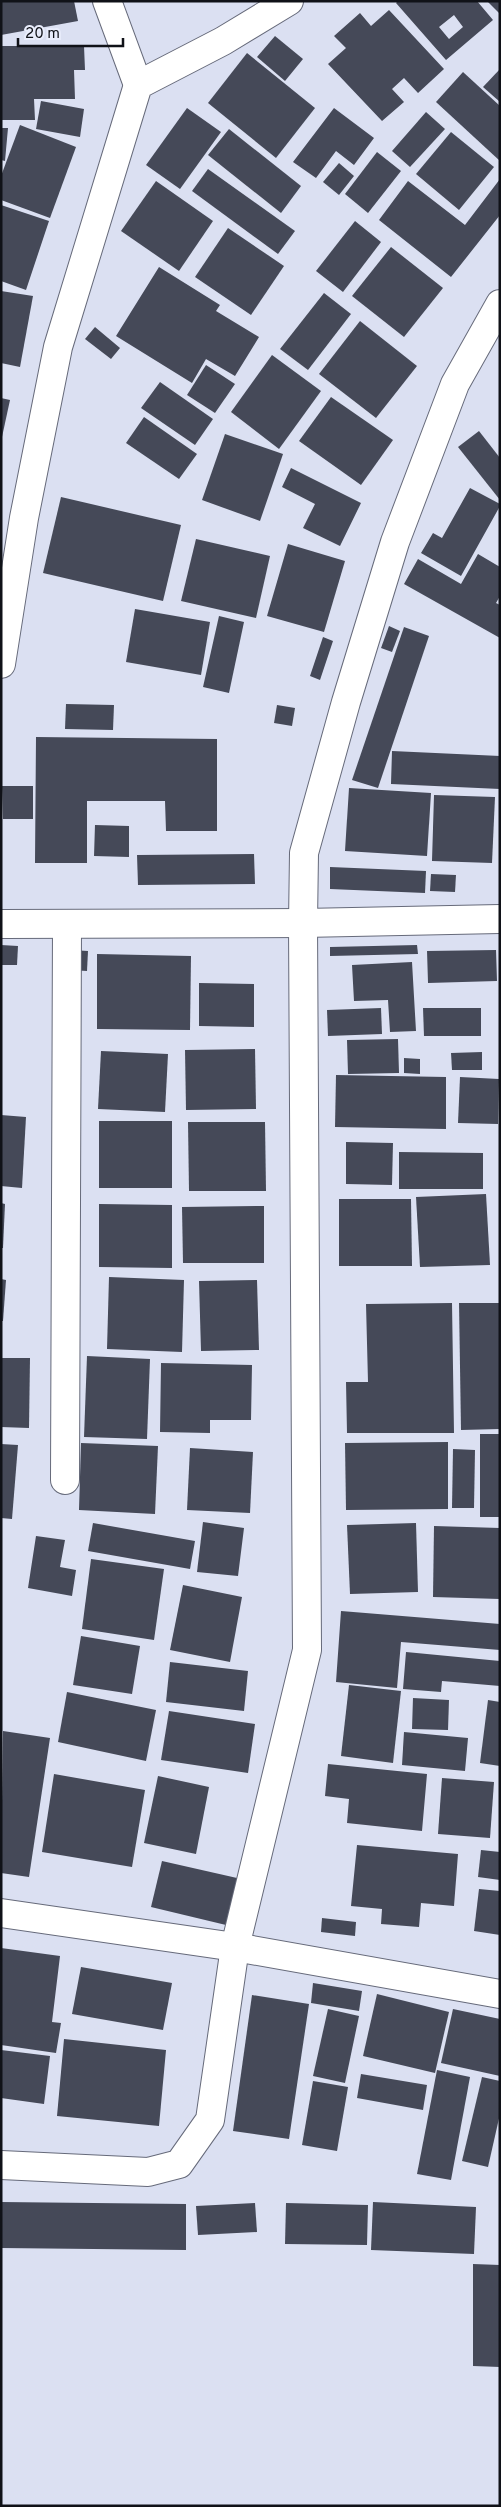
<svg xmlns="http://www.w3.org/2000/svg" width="501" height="2507" viewBox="0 0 501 2507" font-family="Overpass,sans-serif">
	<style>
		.building { fill: #454958; fill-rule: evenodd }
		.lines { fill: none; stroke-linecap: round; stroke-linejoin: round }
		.minor-casing { stroke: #666a7a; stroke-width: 30 }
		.minor { stroke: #fff; stroke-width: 28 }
	</style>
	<rect width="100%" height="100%" fill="#dbe0f2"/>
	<g class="building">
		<polygon points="1,1 74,1 78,21 1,35"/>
		<path d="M398,1H477L493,20L446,60L396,3ZM454,15L463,27L449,39L439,27Z"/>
		<polygon points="487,1 500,1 500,14"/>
		<polygon points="389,10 444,69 418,93 404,78 392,89 404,102 382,121 328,64 346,48 334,36 360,13 371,26"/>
		<polygon points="275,36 303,59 285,81 257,57"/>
		<polygon points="1,46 84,46 85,70 74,70 75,99 34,99 35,120 1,120"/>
		<polygon points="247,53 315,108 276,158 208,103"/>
		<polygon points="500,69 500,102 483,87"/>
		<polygon points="463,72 500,106 500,161 436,102"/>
		<polygon points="41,101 84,109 80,137 36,129"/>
		<polygon points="187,108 221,132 180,189 146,165"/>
		<polygon points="334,108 374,138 354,165 336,151 316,178 293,162"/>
		<polygon points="426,112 445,129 410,167 392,151"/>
		<polygon points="20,125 76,147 50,218 1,200 1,176"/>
		<polygon points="1,128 8,128 5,161 1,160"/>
		<polygon points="229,129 301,186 281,213 208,155"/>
		<polygon points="451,132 494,167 459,210 416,174"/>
		<polygon points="377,152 401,171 368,213 345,194"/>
		<polygon points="339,163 354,176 339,195 323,182"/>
		<polygon points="208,169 295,231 278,254 192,191"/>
		<polygon points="500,179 500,215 451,277 379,220 408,181 465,225"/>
		<polygon points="156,181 213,221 179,271 121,231"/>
		<polygon points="1,205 49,221 26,290 1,281"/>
		<polygon points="355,221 381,242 343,292 316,271"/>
		<polygon points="228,228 284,266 251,315 195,277"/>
		<polygon points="391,247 443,288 404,337 352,296"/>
		<polygon points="159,267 220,305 216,311 259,337 235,376 206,359 192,383 116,336"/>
		<polygon points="1,291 33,296 20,367 1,363"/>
		<polygon points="324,293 351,314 308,370 280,349"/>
		<polygon points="360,321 417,366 376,418 319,374"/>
		<polygon points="95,327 120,348 111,359 85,339"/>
		<polygon points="272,355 321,391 279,449 231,412"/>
		<polygon points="206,365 235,384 215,413 187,395"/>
		<polygon points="160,382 213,419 195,445 141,408"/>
		<polygon points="331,397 393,440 361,485 299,441"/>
		<polygon points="1,398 10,400 2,437 1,437"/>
		<polygon points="144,417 197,454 179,479 126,443"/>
		<polygon points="479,431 500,458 500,500 458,447"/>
		<polygon points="225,434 283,454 260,521 202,500"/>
		<polygon points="291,468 361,503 340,546 303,528 315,504 282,487"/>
		<polygon points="470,488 500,504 500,506 461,576 421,553 433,533 442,538"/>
		<polygon points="61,497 181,525 163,601 43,573"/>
		<polygon points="196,539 270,556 256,618 181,601"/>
		<polygon points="288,544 345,561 324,632 267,616"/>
		<polygon points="478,554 500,567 500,596 496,603 500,605 500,638 404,584 418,559 461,584"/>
		<polygon points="135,609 210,622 201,675 126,662"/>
		<polygon points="219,616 244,622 229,693 203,687"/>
		<polygon points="389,626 400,631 392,652 381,648"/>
		<polygon points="404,627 429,636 378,788 352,780"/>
		<polygon points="323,637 333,641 320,680 310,676"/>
		<polygon points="66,704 114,705 113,730 65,729"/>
		<polygon points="277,705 295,708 292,726 274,723"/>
		<polygon points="36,737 217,739 217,831 166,831 165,801 87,801 87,863 35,863"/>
		<polygon points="392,751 500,756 500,789 391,784"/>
		<polygon points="2,786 33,786 33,819 3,819"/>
		<polygon points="349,788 431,793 427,856 345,851"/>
		<polygon points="434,795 495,797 492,863 432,861"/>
		<polygon points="95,825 129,826 129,857 94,856"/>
		<polygon points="254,854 255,884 138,885 137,855"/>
		<polygon points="330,867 426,871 425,893 330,889"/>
		<polygon points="431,874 456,875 455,892 430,891"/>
		<polygon points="1,945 18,946 17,965 1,965"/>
		<polygon points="417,945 418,954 330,956 330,947"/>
		<polygon points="71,950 88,951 87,971 70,970"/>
		<polygon points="496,950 497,981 428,983 427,951"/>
		<polygon points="97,954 191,956 190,1030 97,1029"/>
		<polygon points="412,962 416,1031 390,1032 388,1000 354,1001 352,965"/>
		<polygon points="199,983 254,984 254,1027 199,1026"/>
		<polygon points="381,1008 382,1034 328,1036 327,1010"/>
		<polygon points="423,1008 481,1008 481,1036 424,1036"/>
		<polygon points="398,1039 399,1073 348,1074 347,1040"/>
		<polygon points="255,1049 256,1109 186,1110 185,1050"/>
		<polygon points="101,1051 168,1054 165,1112 98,1109"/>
		<polygon points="482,1052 482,1070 452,1070 451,1053"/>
		<polygon points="404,1058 420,1059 420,1074 404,1073"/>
		<polygon points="336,1075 446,1077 446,1129 335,1127"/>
		<polygon points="460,1077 499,1079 498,1124 458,1123"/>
		<polygon points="1,1115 26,1117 22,1188 1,1186"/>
		<rect x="99" y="1121" width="73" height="67"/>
		<polygon points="188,1122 265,1122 266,1191 189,1191"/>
		<polygon points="346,1142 393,1143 392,1185 346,1184"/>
		<polygon points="399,1152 483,1153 483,1189 399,1189"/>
		<polygon points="486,1194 490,1265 420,1267 416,1197"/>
		<polygon points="339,1199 411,1199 412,1266 339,1266"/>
		<polygon points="1,1203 5,1204 3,1248 1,1248"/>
		<polygon points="99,1204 172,1205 172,1268 99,1267"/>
		<polygon points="264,1206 264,1263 183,1263 182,1207"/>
		<polygon points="109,1277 184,1280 182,1352 107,1349"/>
		<polygon points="1,1279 6,1280 3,1321 1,1321"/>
		<polygon points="257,1280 259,1350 201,1351 199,1281"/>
		<polygon points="452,1303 454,1433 347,1433 346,1382 368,1382 366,1304"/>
		<polygon points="459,1303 500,1303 500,1429 461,1430"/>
		<polygon points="87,1356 150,1359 147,1439 84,1437"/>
		<polygon points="1,1358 30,1358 29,1428 1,1427"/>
		<polygon points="161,1363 252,1365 251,1420 210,1420 210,1433 160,1432"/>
		<rect x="480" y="1434" width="20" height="83"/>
		<polygon points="448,1442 448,1509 346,1510 345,1443"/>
		<polygon points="81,1443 158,1446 155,1514 79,1510"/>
		<polygon points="1,1444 18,1445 12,1519 1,1518"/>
		<polygon points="190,1448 253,1452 250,1513 187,1510"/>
		<polygon points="453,1449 475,1450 474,1508 452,1508"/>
		<polygon points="203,1522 244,1528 238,1576 197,1572"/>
		<polygon points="93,1523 195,1541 190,1569 88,1551"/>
		<polygon points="416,1523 418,1592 350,1594 347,1525"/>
		<polygon points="434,1526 500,1528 500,1599 433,1597"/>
		<polygon points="36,1536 65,1540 60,1567 76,1570 72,1596 28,1588"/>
		<polygon points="91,1559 164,1569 154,1640 82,1629"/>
		<polygon points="183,1585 242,1597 230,1662 170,1650"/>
		<polygon points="341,1611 500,1624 500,1650 401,1642 397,1688 336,1682"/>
		<polygon points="81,1636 140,1646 132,1694 73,1685"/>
		<polygon points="406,1652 500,1661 500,1686 442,1681 441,1692 403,1689"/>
		<polygon points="170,1662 248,1671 244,1711 166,1702"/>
		<polygon points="349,1685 401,1691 393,1763 341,1756"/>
		<polygon points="67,1692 156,1710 146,1761 58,1742"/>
		<polygon points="413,1698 449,1700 448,1730 412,1729"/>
		<polygon points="488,1700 500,1702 500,1766 480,1763"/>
		<polygon points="169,1711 255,1724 248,1773 161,1760"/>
		<polygon points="3,1731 50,1738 29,1877 1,1873"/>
		<polygon points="404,1732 468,1738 465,1771 402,1765"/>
		<polygon points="328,1764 427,1774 422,1831 347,1823 349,1799 325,1796"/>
		<polygon points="54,1774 145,1790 132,1867 42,1852"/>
		<polygon points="158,1776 209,1787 196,1854 144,1843"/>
		<polygon points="442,1778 494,1782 490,1838 438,1834"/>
		<polygon points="357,1845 458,1854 454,1906 421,1903 419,1927 381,1924 382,1909 351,1906"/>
		<polygon points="481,1850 500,1852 500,1880 478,1877"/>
		<polygon points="162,1861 237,1878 226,1925 151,1907"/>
		<polygon points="479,1889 500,1891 500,1935 474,1931"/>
		<polygon points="322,1918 356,1922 355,1936 321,1932"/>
		<polygon points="1,1948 60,1956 52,2022 61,2023 56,2053 1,2045"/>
		<polygon points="81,1967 172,1983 163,2030 72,2014"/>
		<polygon points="313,1983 362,1991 359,2011 311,2003"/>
		<polygon points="377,1994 449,2012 435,2073 363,2056"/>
		<polygon points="252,1995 309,2004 289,2139 233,2131"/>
		<polygon points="328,2009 359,2016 345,2083 313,2076"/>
		<polygon points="453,2009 500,2019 500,2076 441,2063"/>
		<polygon points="64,2039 166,2050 159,2126 57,2116"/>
		<polygon points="1,2050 50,2056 44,2104 1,2098"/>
		<polygon points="437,2070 470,2077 451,2180 417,2174"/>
		<polygon points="361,2074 427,2085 423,2110 357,2098"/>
		<polygon points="482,2077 500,2081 500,2114 488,2167 462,2161"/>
		<polygon points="313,2081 348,2087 337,2151 302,2145"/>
		<polygon points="1,2202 186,2204 186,2250 1,2248"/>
		<polygon points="373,2202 476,2207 474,2254 371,2250"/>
		<polygon points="255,2203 257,2232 198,2235 196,2206"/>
		<polygon points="286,2203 368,2205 367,2245 285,2244"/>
		<polygon points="473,2264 500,2265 500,2367 473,2366"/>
	</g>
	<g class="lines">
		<g class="minor-casing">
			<g id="minor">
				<polyline points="107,1 138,85"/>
				<polyline points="1,664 24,518 58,347 138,85 223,41 289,1"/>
				<polyline points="1,924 303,923 500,919"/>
				<polyline points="65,1480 67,926"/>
				<polyline points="1,1913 235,1947 500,1994"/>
				<polyline points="1,2165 148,2172 179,2164 210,2120 235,1947 307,1650 303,923 304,853 346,702 395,542 455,384 500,304"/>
			</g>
		</g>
		<use href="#minor" class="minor"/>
	</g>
	<rect width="501" height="2507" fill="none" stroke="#101218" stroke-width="5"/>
	<path d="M18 38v8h105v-8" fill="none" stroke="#101218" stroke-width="2.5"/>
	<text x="25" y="38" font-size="15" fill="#101218" stroke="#e9edfc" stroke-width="4" paint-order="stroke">20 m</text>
</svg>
